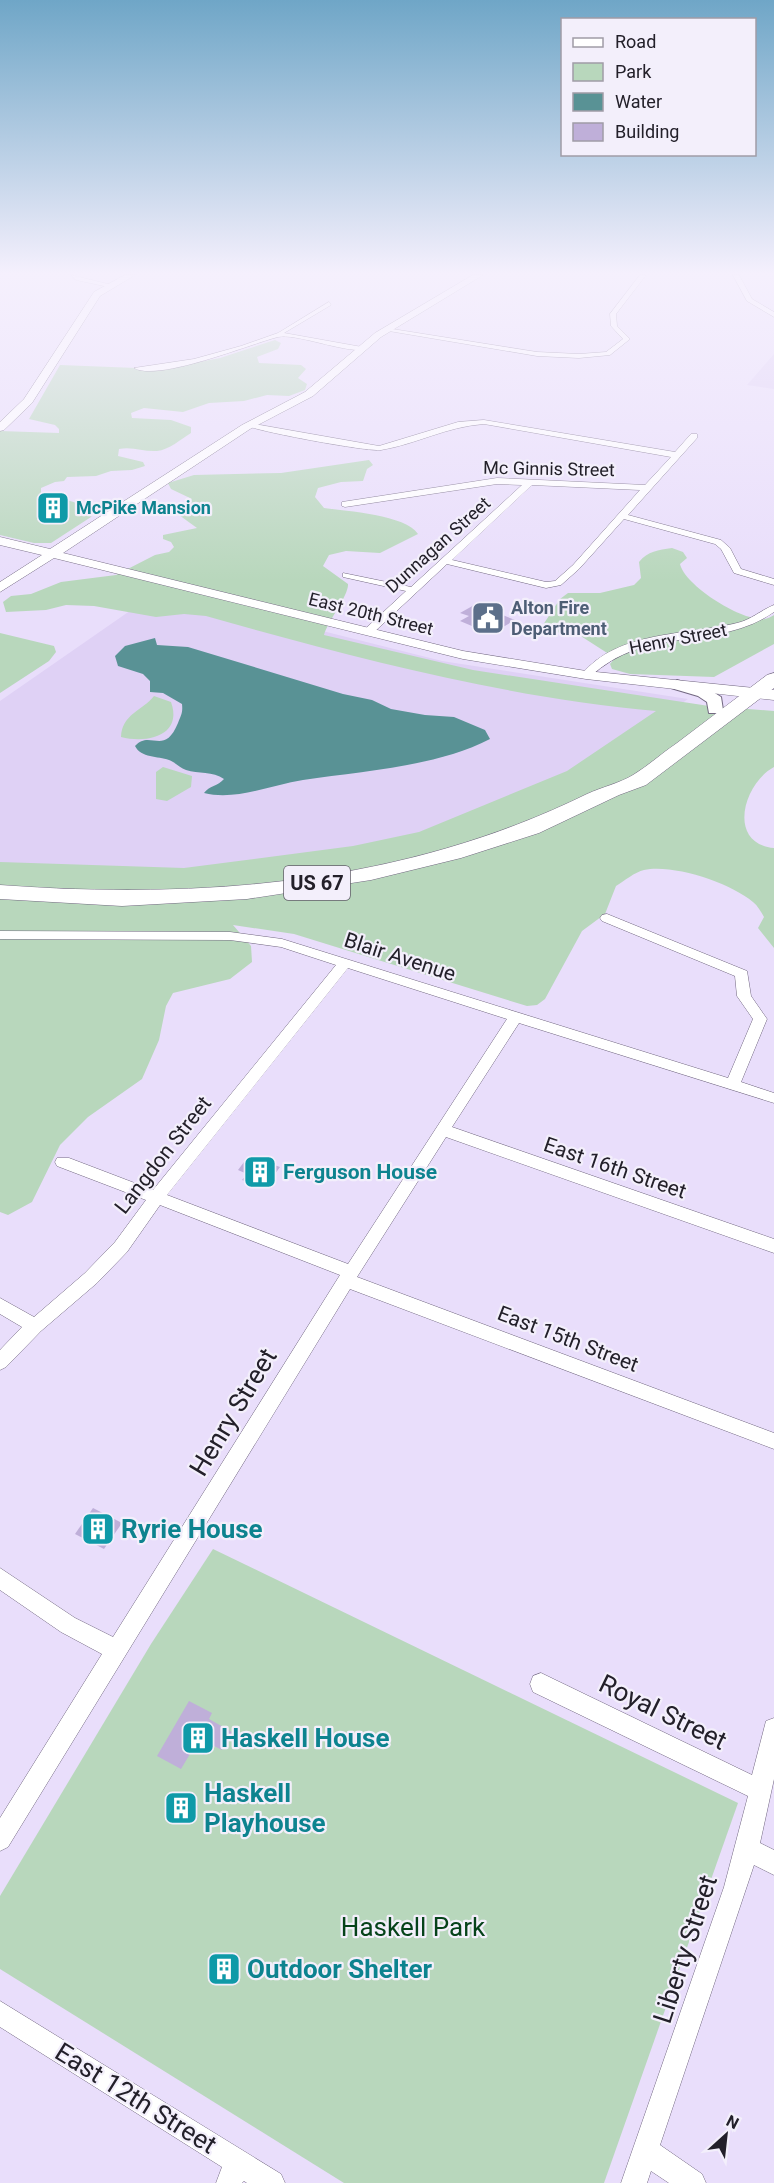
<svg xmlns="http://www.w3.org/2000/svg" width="774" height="2183" viewBox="0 0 774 2183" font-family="Roboto,sans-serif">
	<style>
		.built { fill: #dfd1f5 }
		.green { fill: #b8d7bc }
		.water { fill: #599295 }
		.building { fill: #bfafd9 }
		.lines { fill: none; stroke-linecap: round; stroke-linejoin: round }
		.street-casing { stroke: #726881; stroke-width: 1 }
		.secondary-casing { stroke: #726881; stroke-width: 1 }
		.primary-casing { stroke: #726881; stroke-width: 2 }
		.highway-casing { stroke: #726881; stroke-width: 1 }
		.street { fill: #fff; fill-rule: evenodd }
		.secondary { fill: #fff; fill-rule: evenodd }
		.primary { fill: #fff; fill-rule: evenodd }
		.highway { fill: #fff; fill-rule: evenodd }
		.labels { text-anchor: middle; stroke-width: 4.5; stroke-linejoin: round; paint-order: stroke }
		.far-street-label { font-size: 18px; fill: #23202a; stroke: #f3effb }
		.far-culture-label { font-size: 18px; font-weight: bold; fill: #0d838f; stroke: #f3effb; text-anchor: start }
		.far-service-label { font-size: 18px; font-weight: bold; fill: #4e5e75; stroke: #f3effb; text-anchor: start }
		.shield { fill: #f3effb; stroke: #615e69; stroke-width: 1.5 }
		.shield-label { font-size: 20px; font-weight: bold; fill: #23202a }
		.street-label { font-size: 21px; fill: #23202a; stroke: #f3effb }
		.culture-label { font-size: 21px; font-weight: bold; fill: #0d838f; stroke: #f3effb; text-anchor: start }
		.near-street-label { font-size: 26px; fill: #23202a; stroke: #f3effb }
		.near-culture-label { font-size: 26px; font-weight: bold; fill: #0d838f; stroke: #f3effb; text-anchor: start }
		.near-park-label { font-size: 26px; fill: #06431a; stroke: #f3effb }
	</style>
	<rect width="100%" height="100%" fill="#e9defb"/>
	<g class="built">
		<polygon points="774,354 774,389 747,385"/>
		<polygon points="160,590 442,661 688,699 574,776 404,843 190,877 0,874 0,701"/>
	</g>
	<g class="green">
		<path d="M275,340L281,343L278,349L257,357L259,363L301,365L306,369L298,378L307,384L305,390L289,396L267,395L244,401L209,403L183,412L144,408L131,413L132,418L171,420L191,427V433C181,439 169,450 157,451C144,452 132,446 119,449L118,456L143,462L145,466L132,470L111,471L96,476L67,477L64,481L55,482L41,488V492C51,500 59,498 70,501C79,503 85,509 94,511L91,517L51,543H34L0,535V431L59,433V429L55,425L29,419L60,365L162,369L220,358Z"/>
		<path d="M369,460L373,465L367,469L363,481L341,482L318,488L315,497L324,508C347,511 406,515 418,534L380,553L346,551L329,555L323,566L348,584C349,595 328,621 324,635L473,670L709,706L774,711V767C744,783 726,843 774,848V948L758,928L764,917C761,912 758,906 753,902C730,883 674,864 644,870C635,872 624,881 616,886L605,914L582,931L545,999L537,1005L527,1006L294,934L233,925L251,946L252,962L230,979L173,993L166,1006L159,1040L142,1079L88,1117L60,1145L32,1202L8,1215L0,1212V862L184,868L353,846L419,832L567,771L656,711C507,698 351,657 206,616L184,614L156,617L94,606L66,605L46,610L6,612L3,602L11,596L31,594L61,582L116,575L155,555L169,552L174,547L171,542L163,539V535L197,528L179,515L192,499L171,489L168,483L194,475L281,473Z"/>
		<path d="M672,548L683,552L687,558L680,564C685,586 743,622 765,619C766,619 773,616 774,615V644L714,677L630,674L612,669L610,664L615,658L576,633L547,632L541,628L560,599L568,593H600L634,585L641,578L639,562C648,551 658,550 672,548Z"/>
		<polygon points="0,633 54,646 56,652 49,661 0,693"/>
		<path d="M154,696L171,702C183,735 148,744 121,737C122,714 142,711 154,696Z"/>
		<polygon points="163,767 192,776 191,787 167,801 156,799 156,772"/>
		<polygon points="213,1549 738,1803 604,2183 344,2183 0,1969 0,1896 151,1644"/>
	</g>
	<path class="water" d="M155,638L157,645L188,647L343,694L372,700L391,709L425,715L454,717L485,730L490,739C436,767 362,771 303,780C271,785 236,801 204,793C209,786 218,786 224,779C213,771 198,774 186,770C180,768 175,762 169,760C158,756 141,758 135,746C150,729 164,757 178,723C181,715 183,713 182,704L163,693L150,692V681L143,674L118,666L115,656L125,646Z"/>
	<g class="building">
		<polygon points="476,604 515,620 491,634 460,621 469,616 460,613"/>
		<polygon points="247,1158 265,1164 266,1162 280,1167 267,1185 257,1182 255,1185 242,1180 247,1174 238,1170"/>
		<polygon points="93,1508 122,1523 104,1549 75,1534"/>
		<polygon points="189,1701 212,1713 209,1719 232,1732 222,1750 210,1744 204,1755 193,1749 181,1769 157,1756"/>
		<polygon points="173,1793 198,1806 189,1823 164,1809"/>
		<polygon points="228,1954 236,1972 219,1983 212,1965"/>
	</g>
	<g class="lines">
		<g class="street-casing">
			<g id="street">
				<polygon points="71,275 112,285 109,287 76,280"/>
				<polygon points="640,275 646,275 616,314 617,326 630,339 610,355 579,358 537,356 383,330 386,328 537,352 579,354 606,352 623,339 611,326 610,314"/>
				<polygon points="733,275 739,275 752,299 774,312 774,317 747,301"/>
				<path d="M329,302L331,305L284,333L362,347L364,350C342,352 295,333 278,337C250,344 158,382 134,368L194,359L241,346L278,333Z"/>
				<path d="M484,420L675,452L691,434H697V438L628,515L721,540L730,548L741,569L774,579V585L734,573L721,549L715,544L624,519L579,569L561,585L546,588L447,564L372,634H364V630L406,591L343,577V573L411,587L522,485L497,484L345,507L342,506V502L497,478L645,485L671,457L484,424C445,427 417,444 381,450C368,452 255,431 245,425L249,423L379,446L458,422ZM532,485L640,490L573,565L555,581L546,582L452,560Z"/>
				<path d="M774,605V612C717,652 646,624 590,677L581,675C618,630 685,636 737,623C751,620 761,610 774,605Z"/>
				<path d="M607,914L747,971L751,996L767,1019L741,1082L774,1093V1103L519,1023L452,1127L774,1239V1253L446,1137L357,1277L774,1433V1449L350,1289L8,1847L0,1851V1818L102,1654L61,1632L0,1590V1568L75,1618L113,1637L340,1275L160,1205L127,1252L97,1283L41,1331L6,1367L0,1370V1350L22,1327L0,1314V1298L34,1317L85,1273L115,1242L146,1200L57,1166L55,1162L57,1158H69L153,1190L336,965L281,947L230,940L0,939V931L230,932L282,939L728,1078L753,1019L737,996L735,976L602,921L600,918L602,915ZM348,968L507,1019L348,1264L167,1195Z"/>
				<polygon points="541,1673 752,1775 766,1721 774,1718 774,1779 760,1843 774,1850 774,1875 754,1865 660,2145 702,2174 706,2183 669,2183 651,2171 647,2183 621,2183 724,1887 748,1796 533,1692 530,1684 533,1676"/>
				<polygon points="0,2001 281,2174 285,2183 247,2183 244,2181 242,2183 216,2183 222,2167 0,2027"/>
			</g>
		</g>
		<g class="secondary-casing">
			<g id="secondary">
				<polygon points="125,275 135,275 100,296 32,403 4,430 0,431 0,422 24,399 94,292"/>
				<polygon points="473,275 483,275 381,337 313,396 250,429 63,553 463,651 586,671 774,690 774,700 586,679 463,659 54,558 0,592 0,582 42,555 0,545 0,537 50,549 242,425 305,392 375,333"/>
			</g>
		</g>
		<g class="primary-casing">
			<polygon id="primary" points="677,680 710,690 721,697 723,710 721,713 709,713 707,702 698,696 671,688 669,685"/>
		</g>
		<g class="highway-casing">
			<path id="highway" d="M774,673V688L646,785L619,795L539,833L461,858L371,880L247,899L122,906L0,899V885C201,900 404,884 587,794C602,787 620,783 633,775C648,766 662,753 677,743C707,720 737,698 767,675Z"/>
		</g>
		<use href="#street" class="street"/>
		<use href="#secondary" class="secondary"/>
		<use href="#primary" class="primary"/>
		<use href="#highway" class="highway"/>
	</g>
	<linearGradient id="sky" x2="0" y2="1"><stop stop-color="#6fa6c7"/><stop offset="0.47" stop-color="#f5f0fd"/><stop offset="1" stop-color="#f5f0fd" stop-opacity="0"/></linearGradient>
	<rect width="774" height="581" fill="url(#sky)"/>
	<defs>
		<g id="building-square" transform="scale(1.725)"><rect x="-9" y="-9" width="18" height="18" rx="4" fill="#0f9aa8" stroke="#f3effb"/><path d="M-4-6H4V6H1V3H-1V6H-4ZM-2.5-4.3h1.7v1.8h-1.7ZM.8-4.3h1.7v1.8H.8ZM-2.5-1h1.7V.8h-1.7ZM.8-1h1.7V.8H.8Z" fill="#fff"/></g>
		<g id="civic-square" transform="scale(1.725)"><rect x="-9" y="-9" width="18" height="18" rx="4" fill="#5c6f8a" stroke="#f3effb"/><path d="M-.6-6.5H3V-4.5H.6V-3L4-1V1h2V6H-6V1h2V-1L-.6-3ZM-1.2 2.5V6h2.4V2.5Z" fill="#fff"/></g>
	</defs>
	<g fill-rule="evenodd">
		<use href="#building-square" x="53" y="508"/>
		<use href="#civic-square" x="488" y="618"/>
		<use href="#building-square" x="260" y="1172"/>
		<use href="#building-square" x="98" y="1529"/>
		<use href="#building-square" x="198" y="1738"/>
		<use href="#building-square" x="181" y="1808"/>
		<use href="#building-square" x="224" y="1969"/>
	</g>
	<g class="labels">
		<g class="far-street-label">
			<text transform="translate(549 469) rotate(1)" y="6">Mc Ginnis Street</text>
			<text transform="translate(438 545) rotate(-42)" y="6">Dunnagan Street</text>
			<text transform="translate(371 614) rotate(14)" y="6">East 20th Street</text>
			<text transform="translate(678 639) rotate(-11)" y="6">Henry Street</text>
		</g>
		<g class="far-culture-label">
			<text x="76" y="514">McPike Mansion</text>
		</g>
		<g class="far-service-label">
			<text x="511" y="614">Alton Fire<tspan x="511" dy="21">Department</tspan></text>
		</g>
		<rect class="shield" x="284" y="866" width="66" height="34" rx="4.5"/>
		<g class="shield-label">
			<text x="317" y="890">US 67</text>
		</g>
		<g class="street-label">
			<text transform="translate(400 957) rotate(18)" y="7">Blair Avenue</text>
			<text transform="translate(163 1155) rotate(-52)" y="7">Langdon Street</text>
			<text transform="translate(615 1168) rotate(19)" y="7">East 16th Street</text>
			<text transform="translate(568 1339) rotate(21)" y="7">East 15th Street</text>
		</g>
		<g class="culture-label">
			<text x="283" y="1179">Ferguson House</text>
		</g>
		<g class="near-street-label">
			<text transform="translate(233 1412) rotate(-59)" y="9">Henry Street</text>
			<text transform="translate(663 1712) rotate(26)" y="9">Royal Street</text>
			<text transform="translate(685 1949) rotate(-72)" y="9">Liberty Street</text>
			<text transform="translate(136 2098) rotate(32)" y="9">East 12th Street</text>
		</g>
		<g class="near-culture-label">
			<text x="121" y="1538">Ryrie House</text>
			<text x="221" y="1747">Haskell House</text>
			<text x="204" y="1802">Haskell<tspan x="204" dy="30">Playhouse</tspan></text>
			<text x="247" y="1978">Outdoor Shelter</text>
		</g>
		<g class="near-park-label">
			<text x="413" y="1936">Haskell Park</text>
		</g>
	</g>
	<rect x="561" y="18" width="195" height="138" fill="#f3effb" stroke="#a09ca7" stroke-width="1.5"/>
	<rect x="573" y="38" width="30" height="9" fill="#ffffff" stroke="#a09ca7" stroke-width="1.5"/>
	<text x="615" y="48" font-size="18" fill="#23202a">Road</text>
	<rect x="573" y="63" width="30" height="18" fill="#b8d7bc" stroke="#a09ca7" stroke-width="1.5"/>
	<text x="615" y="78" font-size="18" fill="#23202a">Park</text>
	<rect x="573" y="93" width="30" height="18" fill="#599295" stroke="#a09ca7" stroke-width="1.5"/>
	<text x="615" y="108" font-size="18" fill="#23202a">Water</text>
	<rect x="573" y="123" width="30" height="18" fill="#bfafd9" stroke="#a09ca7" stroke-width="1.5"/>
	<text x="615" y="138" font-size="18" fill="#23202a">Building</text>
	<g transform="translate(726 2135) rotate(27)" stroke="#f3effb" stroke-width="4.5" paint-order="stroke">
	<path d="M0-4.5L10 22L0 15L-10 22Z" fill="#23202a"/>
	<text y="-9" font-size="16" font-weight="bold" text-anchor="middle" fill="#23202a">N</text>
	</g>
</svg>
